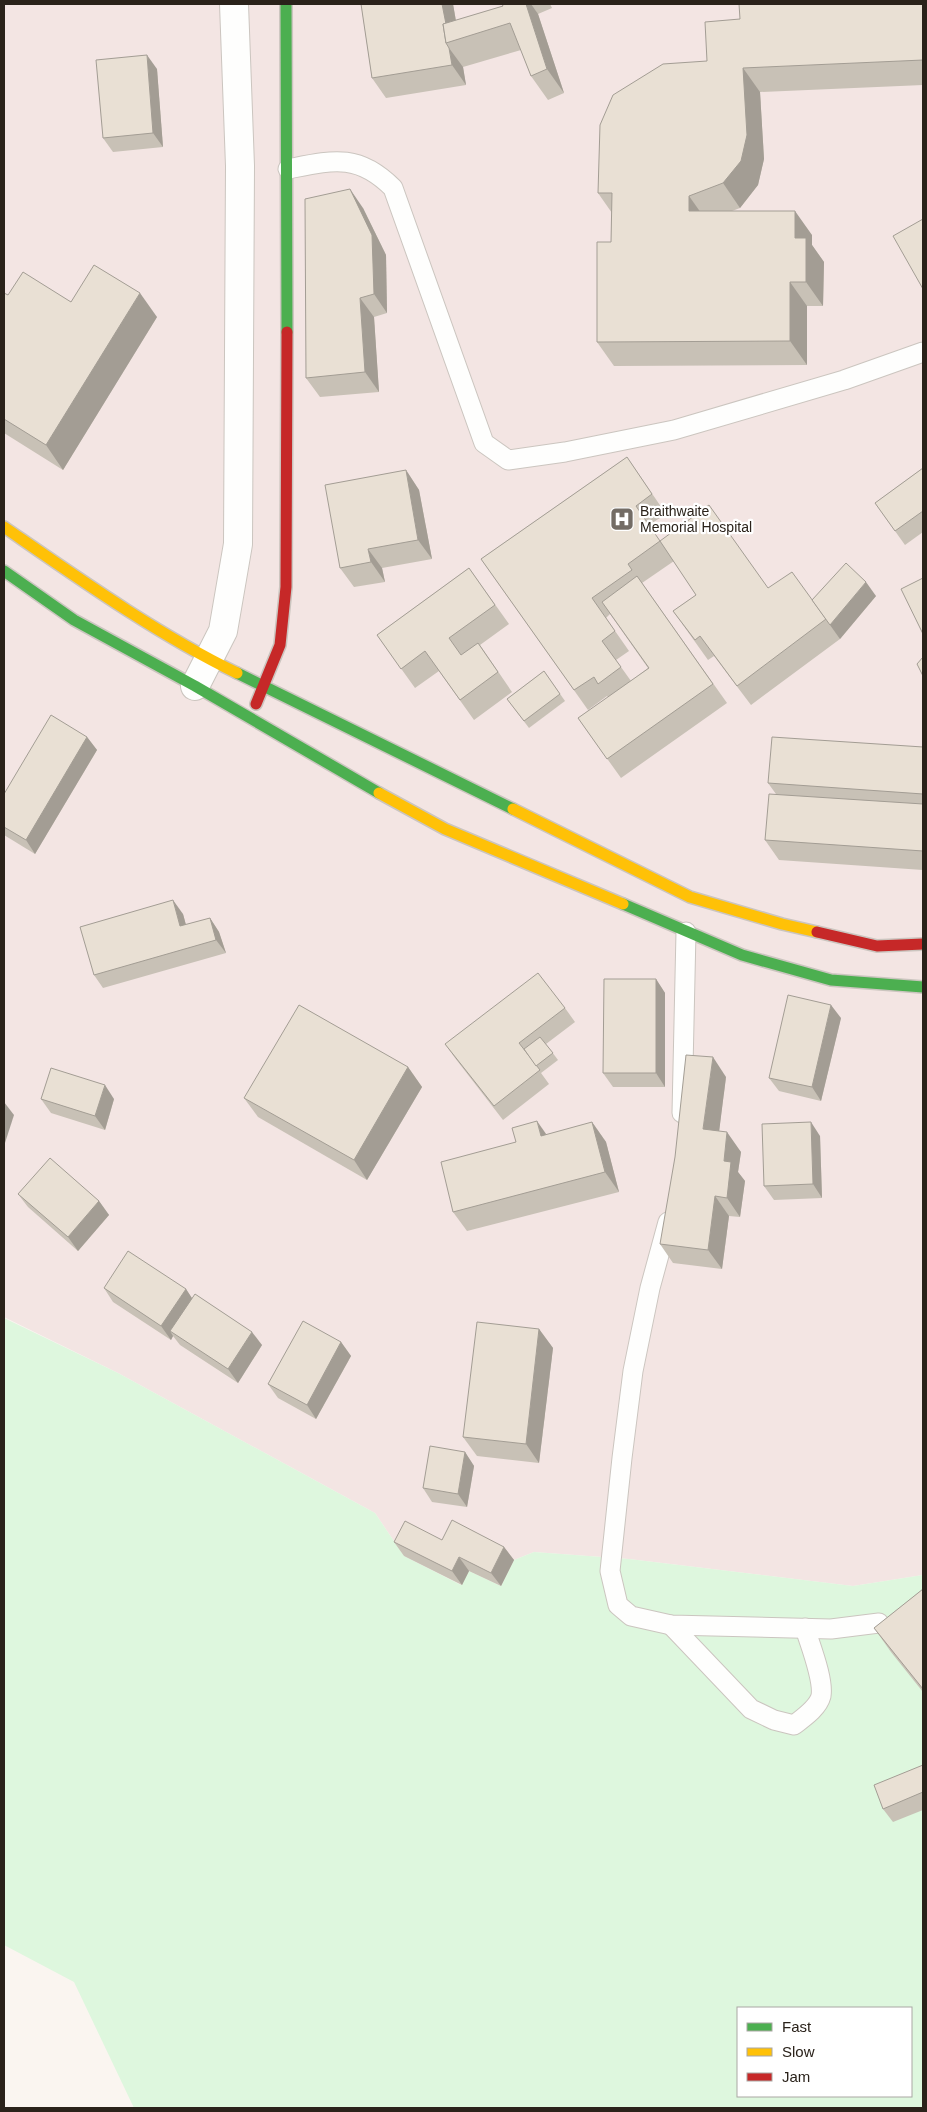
<svg xmlns="http://www.w3.org/2000/svg" width="927" height="2112" viewBox="0 0 927 2112" font-family="Helvetica,sans-serif">
	<style>
		.commercial { fill: #f3e5e3 }
		.green { fill: #def7de; fill-rule: evenodd }
		.lines { fill: none; stroke-linecap: round; stroke-linejoin: round }
		.lane-casing { stroke: #cbc5bf; stroke-width: 21 }
		.street-casing { stroke: #cbc5bf; stroke-width: 30 }
		.fast-casing { stroke: #cbc5bf; stroke-width: 14 }
		.slow-casing { stroke: #cbc5bf; stroke-width: 14 }
		.jam-casing { stroke: #cbc5bf; stroke-width: 14 }
		.lane { stroke: #fefefd; stroke-width: 19 }
		.street { stroke: #fefefd; stroke-width: 28 }
		.fast { stroke: #4caf50; stroke-width: 11 }
		.slow { stroke: #ffc107; stroke-width: 11 }
		.jam { stroke: #c62828; stroke-width: 11 }
		.wall { fill: #c8c1b6; fill-rule: evenodd }
		.shaded-wall { fill: #a39d94 }
		.building { fill: #e9e0d4; stroke: #a39d94 }
		.labels { text-anchor: middle; stroke-width: 4.5; stroke-linejoin: round; paint-order: stroke }
		.poi-label { font-size: 14px; fill: #2a221a; stroke: #fff; text-anchor: start }
	</style>
	<rect width="100%" height="100%" fill="#faf5f0"/>
	<polygon class="commercial" points="4,4 923,4 923,1575 853,1586 629,1559 534,1552 514,1560 501,1586 469,1571 462,1585 404,1556 375,1513 118,1373 4,1317"/>
	<path class="green" d="M4,1318L118,1373L375,1513L404,1556L461,1585L469,1571L501,1586L514,1560L534,1552L629,1559L853,1586L923,1575V2108H134L74,1982L4,1945ZM738,2008H911V2096H738Z"/>
	<g class="lines">
		<g class="lane-casing">
			<g id="lane">
				<path d="M288,169C333,160 358,153 393,188L484,443L508,460L565,452L674,430L844,380L923,352"/>
				<polyline points="682,1113 686,932"/>
				<polyline points="668,1222 650,1288 633,1371 622,1458 610,1571 618,1605 631,1616 671,1625 831,1629 879,1623"/>
				<path d="M671,1625L751,1709L774,1720L794,1725C803,1718 818,1708 821,1696C824,1679 810,1645 805,1628"/>
			</g>
		</g>
		<g class="street-casing">
			<polyline id="street" points="195,686 223,631 238,544 240,166 234,4"/>
		</g>
		<g class="fast-casing">
			<g id="fast">
				<polyline points="286,4 287,332"/>
				<polyline points="4,571 74,620 195,686 379,793"/>
				<polyline points="237,673 513,809"/>
				<polyline points="623,904 742,955 831,980 923,987"/>
			</g>
		</g>
		<g class="slow-casing">
			<g id="slow">
				<path d="M4,527C78,578 157,634 237,673"/>
				<polyline points="379,793 445,829 623,904"/>
				<polyline points="513,809 690,897 782,924 817,932"/>
			</g>
		</g>
		<g class="jam-casing">
			<g id="jam">
				<polyline points="256,704 280,645 286,587 287,332"/>
				<polyline points="817,932 877,946 923,944"/>
			</g>
		</g>
		<use href="#lane" class="lane"/>
		<use href="#street" class="street"/>
		<use href="#fast" class="fast"/>
		<use href="#slow" class="slow"/>
		<use href="#jam" class="jam"/>
	</g>
	<g class="wall">
		<polygon points="361,4 453,4 456,21 503,6 502,4 550,4 552,8 538,14 564,93 548,100 531,76 521,50 463,67 466,85 386,98 372,78"/>
		<polygon points="923,4 923,85 760,92 764,159 758,185 740,208 732,211 812,235 812,245 824,262 823,306 807,306 807,365 614,366 597,342 611,242 612,213 598,193 707,61 740,19"/>
		<polygon points="157,69 163,147 113,152 103,138"/>
		<polygon points="363,208 386,255 387,313 374,317 379,392 320,397 306,378"/>
		<polygon points="4,293 8,295 71,302 157,317 63,470 4,433"/>
		<path d="M627,457L666,514L649,525L660,541L768,588L812,600L876,596L840,639L751,705L714,656L708,660L673,611L696,595L674,561L642,583L727,703L621,778L578,718L608,697L607,696L588,710L481,559ZM610,614L648,668L631,681L616,660L629,651L606,618Z"/>
		<polygon points="923,468 923,532 905,545 875,503"/>
		<polygon points="406,470 419,490 432,559 382,568 385,582 354,587 340,568"/>
		<polygon points="469,568 509,624 480,645 512,692 474,720 439,671 415,688 377,635"/>
		<polygon points="544,671 565,701 529,728 507,699"/>
		<polygon points="87,737 97,750 35,854 4,835 4,794"/>
		<polygon points="923,747 923,870 779,860 765,840 776,794 768,783"/>
		<polygon points="183,914 186,925 210,918 219,932 226,953 103,988 94,975"/>
		<polygon points="656,979 665,993 665,1087 613,1087 603,1073"/>
		<polygon points="565,1008 575,1022 546,1044 558,1060 541,1073 549,1084 503,1120 455,1058 445,1044"/>
		<polygon points="841,1018 821,1101 779,1091 769,1078"/>
		<polygon points="408,1067 422,1087 367,1180 258,1117 244,1098"/>
		<polygon points="726,1077 719,1131 741,1152 738,1172 745,1181 740,1217 729,1216 722,1269 673,1263 660,1244"/>
		<polygon points="41,1099 114,1099 105,1130 51,1113"/>
		<polygon points="592,1122 606,1142 619,1192 467,1231 453,1212"/>
		<polygon points="820,1136 822,1198 774,1200 764,1186"/>
		<polygon points="18,1194 99,1201 109,1215 78,1251 28,1207"/>
		<polygon points="104,1288 186,1289 192,1298 262,1345 238,1383 180,1345 173,1336 171,1340 113,1302"/>
		<polygon points="539,1329 553,1348 539,1463 477,1456 463,1437"/>
		<polygon points="341,1342 351,1356 316,1419 278,1398 268,1384"/>
		<polygon points="465,1452 474,1466 467,1507 432,1502 423,1488"/>
		<polygon points="442,1540 504,1547 514,1560 501,1586 469,1571 462,1585 404,1556 394,1542"/>
		<polygon points="923,1589 923,1692 891,1652 874,1628"/>
		<polygon points="923,1765 923,1810 893,1822 883,1809"/>
	</g>
	<g class="shaded-wall">
		<polygon points="442,4 453,4 459,39 448,42"/>
		<polygon points="526,4 531,4 538,14 564,93 547,69"/>
		<polygon points="449,48 463,67 466,85 452,65"/>
		<polygon points="147,55 157,69 163,147 153,133"/>
		<polygon points="743,68 760,92 764,159 758,185 740,208 723,183"/>
		<polygon points="350,189 363,208 386,255 387,313 374,294"/>
		<polygon points="689,196 706,220 689,211"/>
		<polygon points="795,211 812,235 812,245 824,262 823,306 806,282 795,238"/>
		<polygon points="790,282 807,306 807,365 790,341"/>
		<polygon points="140,293 157,317 63,470 46,445"/>
		<polygon points="360,298 374,317 379,392 365,372"/>
		<polygon points="406,470 419,490 432,559 418,540"/>
		<polygon points="368,549 382,568 385,582 371,562"/>
		<polygon points="866,582 876,596 840,639 830,625"/>
		<polygon points="87,737 97,750 35,854 26,840"/>
		<polygon points="173,900 183,914 190,940 180,926"/>
		<polygon points="210,918 219,932 226,953 216,940"/>
		<polygon points="656,979 665,993 665,1087 656,1073"/>
		<polygon points="831,1005 841,1018 821,1101 812,1087"/>
		<polygon points="713,1057 726,1077 717,1148 703,1129"/>
		<polygon points="408,1067 422,1087 367,1180 354,1160"/>
		<polygon points="105,1085 114,1099 105,1130 95,1116"/>
		<polygon points="4,1102 14,1115 4,1146"/>
		<polygon points="537,1121 551,1141 541,1136"/>
		<polygon points="592,1122 606,1142 619,1192 605,1172"/>
		<polygon points="811,1122 820,1136 822,1198 813,1184"/>
		<polygon points="727,1132 741,1152 738,1172 745,1181 740,1217 727,1198 724,1161"/>
		<polygon points="715,1196 729,1216 722,1269 708,1250"/>
		<polygon points="99,1201 109,1215 78,1251 68,1237"/>
		<polygon points="186,1289 195,1303 170,1331 173,1336 171,1340 161,1326"/>
		<polygon points="539,1329 553,1348 539,1463 526,1444"/>
		<polygon points="252,1332 262,1345 238,1383 228,1369"/>
		<polygon points="341,1342 351,1356 316,1419 307,1405"/>
		<polygon points="465,1452 474,1466 467,1507 458,1494"/>
		<polygon points="504,1547 514,1560 501,1586 491,1573"/>
		<polygon points="459,1557 469,1571 462,1585 452,1571"/>
	</g>
	<g class="building">
		<polygon points="361,4 442,4 446,24 443,24 446,43 449,48 452,65 372,78"/>
		<polygon points="502,4 526,4 547,69 531,76 510,23 446,43 443,24 503,6"/>
		<polygon points="739,4 923,4 923,60 743,68 747,135 741,161 723,183 689,196 689,211 795,211 795,238 806,238 806,282 790,282 790,341 597,342 597,242 611,242 612,193 598,193 600,125 613,95 663,64 707,61 705,22 740,19"/>
		<polygon points="147,55 153,133 103,138 96,60"/>
		<polygon points="350,189 372,235 374,294 360,298 365,372 306,378 305,199"/>
		<polygon points="923,219 923,289 893,236"/>
		<polygon points="94,265 140,293 46,445 4,419 4,293 8,295 23,272 71,302"/>
		<polygon points="627,457 652,494 636,506 660,541 628,564 632,570 592,598 615,631 602,641 621,667 598,684 594,677 574,690 481,559"/>
		<polygon points="923,468 923,511 895,531 875,503"/>
		<polygon points="406,470 418,540 368,549 371,562 340,568 325,485"/>
		<polygon points="709,505 768,588 792,572 826,619 737,686 700,636 695,640 673,611 696,595 660,541"/>
		<polygon points="846,563 866,582 830,625 812,600"/>
		<polygon points="469,568 495,605 449,638 461,655 478,643 498,672 460,700 425,651 401,669 377,635"/>
		<polygon points="637,576 713,684 607,759 578,718 649,668 602,602"/>
		<polygon points="923,578 923,634 901,589"/>
		<polygon points="923,657 923,676 917,664"/>
		<polygon points="544,671 560,694 524,721 507,699"/>
		<polygon points="51,715 87,737 26,840 4,827 4,794"/>
		<polygon points="772,737 923,747 923,794 768,783"/>
		<polygon points="769,794 923,804 923,851 765,840"/>
		<polygon points="173,900 180,926 210,918 216,940 94,975 80,927"/>
		<polygon points="538,973 565,1008 519,1043 540,1070 494,1106 445,1044"/>
		<polygon points="604,979 656,979 656,1073 603,1073"/>
		<polygon points="788,995 831,1005 812,1087 769,1078"/>
		<polygon points="299,1005 408,1067 354,1160 244,1098"/>
		<polygon points="540,1037 553,1053 536,1066 524,1049"/>
		<polygon points="686,1055 713,1057 703,1129 727,1132 724,1161 731,1162 727,1198 715,1196 708,1250 660,1244 675,1157"/>
		<polygon points="51,1068 105,1085 95,1116 41,1099"/>
		<polygon points="537,1121 541,1136 592,1122 605,1172 453,1212 441,1162 516,1142 512,1128"/>
		<polygon points="811,1122 813,1184 764,1186 762,1124"/>
		<polygon points="50,1158 99,1201 68,1237 18,1194"/>
		<polygon points="128,1251 186,1289 161,1326 104,1288"/>
		<polygon points="195,1294 252,1332 228,1369 170,1331"/>
		<polygon points="303,1321 341,1342 307,1405 268,1384"/>
		<polygon points="477,1322 539,1329 526,1444 463,1437"/>
		<polygon points="430,1446 465,1452 458,1494 423,1488"/>
		<polygon points="452,1520 504,1547 491,1573 459,1557 452,1571 394,1542 405,1521 442,1540"/>
		<polygon points="923,1589 923,1689 874,1628"/>
		<polygon points="923,1765 923,1792 883,1809 874,1785"/>
	</g>
	<defs>
		<g id="hospital-square" transform="scale(1.25)"><rect x="-9" y="-9" width="18" height="18" rx="4" fill="#736c65" stroke="#fff"/><path d="M-5-5h3v3.5h4V-5h3V5h-3V1.5h-4V5h-3Z" fill="#fff"/></g>
	</defs>
	<g fill-rule="evenodd">
		<use href="#hospital-square" x="622" y="519"/>
	</g>
	<g class="labels">
		<g class="poi-label">
			<text x="640" y="516">Braithwaite<tspan x="640" dy="16">Memorial Hospital</tspan></text>
		</g>
	</g>
	<rect width="927" height="2112" fill="none" stroke="#2a221a" stroke-width="10"/>
	<rect x="737" y="2007" width="175" height="90" fill="#ffffff" stroke="#aaa7a3"/>
	<rect x="747" y="2023" width="25" height="8" fill="#4caf50" stroke="#aaa7a3"/>
	<text x="782" y="2032" font-size="15" fill="#2a221a">Fast</text>
	<rect x="747" y="2048" width="25" height="8" fill="#ffc107" stroke="#aaa7a3"/>
	<text x="782" y="2057" font-size="15" fill="#2a221a">Slow</text>
	<rect x="747" y="2073" width="25" height="8" fill="#c62828" stroke="#aaa7a3"/>
	<text x="782" y="2082" font-size="15" fill="#2a221a">Jam</text>
</svg>
